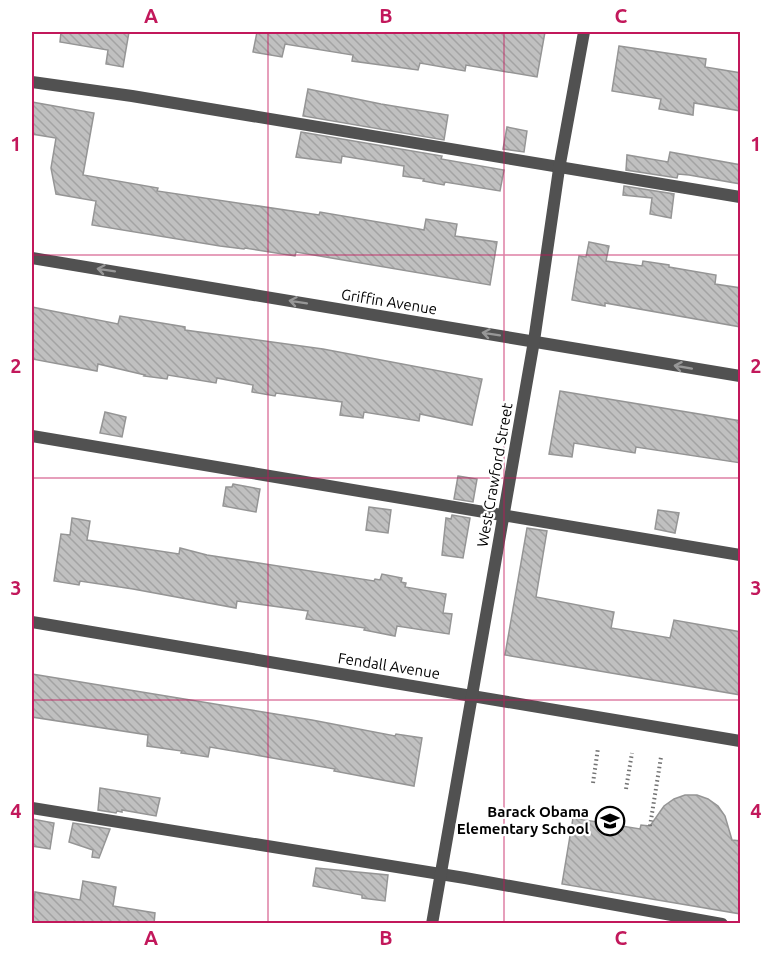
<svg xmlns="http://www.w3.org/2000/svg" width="772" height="955" viewBox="0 0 772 955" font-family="Ubuntu,sans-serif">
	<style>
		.building { fill: url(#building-back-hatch); stroke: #959595; stroke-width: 1.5 }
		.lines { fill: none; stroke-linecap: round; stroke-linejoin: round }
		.path { stroke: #737373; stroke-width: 4; stroke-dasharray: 1.5 3; stroke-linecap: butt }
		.lane { stroke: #515151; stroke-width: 12 }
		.street { stroke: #515151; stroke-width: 12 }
		.oneway { stroke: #979797 }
		.grid { fill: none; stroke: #c2185b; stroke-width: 1.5; stroke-opacity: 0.55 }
		.labels { text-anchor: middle; stroke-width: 4.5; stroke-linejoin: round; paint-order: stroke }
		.street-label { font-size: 15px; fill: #000; stroke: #fff }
		.poi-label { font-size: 15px; font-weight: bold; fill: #000; stroke: #fff; text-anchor: end }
		.neatline { fill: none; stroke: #c2185b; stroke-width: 2 }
		.grid-label { font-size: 20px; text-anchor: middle; font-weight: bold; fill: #c2185b }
	</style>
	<defs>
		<pattern id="building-back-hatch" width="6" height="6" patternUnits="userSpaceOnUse" patternTransform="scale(1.5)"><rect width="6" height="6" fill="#c0c0c0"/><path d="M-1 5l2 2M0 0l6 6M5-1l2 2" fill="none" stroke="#a3a3a3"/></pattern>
	</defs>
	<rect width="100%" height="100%" fill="#fff"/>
	<g class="building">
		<polygon points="61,32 129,32 123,67 106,64 108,50 60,42"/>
		<polygon points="257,32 545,32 537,77 466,65 465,71 420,63 418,70 352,61 353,55 285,44 282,57 253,52"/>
		<polygon points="619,46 706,59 705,67 741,73 741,111 694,103 693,115 659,109 661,99 612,91"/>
		<polygon points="308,89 381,104 448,115 444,140 303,116"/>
		<polygon points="32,102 94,113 83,175 158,188 157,191 319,215 320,212 419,229 424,230 426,219 457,224 455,236 497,242 490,285 296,252 295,256 245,248 244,249 220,246 92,225 96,201 56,194 51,168 56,138 32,134"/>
		<polygon points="507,127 527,131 524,152 503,149"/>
		<polygon points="301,132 442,156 441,159 504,170 500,191 445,182 444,185 423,181 424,179 403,176 404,166 342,156 341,163 296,157"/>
		<polygon points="670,152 741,165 741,184 689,175 678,174 677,178 626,170 627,155 668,162"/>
		<polygon points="624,186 674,194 671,218 650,214 652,198 623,195"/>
		<polygon points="589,242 609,246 606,261 642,266 643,261 669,265 669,267 716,275 715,284 741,288 741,327 605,303 605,306 572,300 579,256 586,257"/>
		<polygon points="32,307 118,324 120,316 185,327 185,330 323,349 482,379 472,425 420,414 419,421 364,412 363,418 340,415 342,402 276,393 275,396 252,392 253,385 217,378 216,383 168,375 167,379 144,376 145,375 98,364 97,371 32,359"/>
		<polygon points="560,391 741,421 741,463 636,447 635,453 574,443 572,457 549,454"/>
		<polygon points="105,412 126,417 122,437 100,433"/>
		<polygon points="458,476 477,479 473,502 454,499"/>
		<polygon points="233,484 260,489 256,512 223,506 226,487 232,487"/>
		<polygon points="369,507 391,510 388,533 366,530"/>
		<polygon points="658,510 679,513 675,533 655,529"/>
		<polygon points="452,515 470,518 463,558 442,555 446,518 451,519"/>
		<polygon points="72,518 90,521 87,540 179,554 180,548 207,555 374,581 375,579 380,580 382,574 402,578 401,582 406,583 405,587 446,594 443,613 452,614 449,634 397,626 395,636 364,630 365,628 306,619 308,611 237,601 236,608 133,589 80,581 79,585 54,581 61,534 70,535"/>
		<polygon points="527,528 547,531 536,597 614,612 611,628 670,638 674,620 741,632 741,695 505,655"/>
		<polygon points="32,674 312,720 395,736 396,734 422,738 414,786 334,771 335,769 210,747 208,757 181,753 182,751 147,746 148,735 32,717"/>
		<polygon points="100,788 160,798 156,816 122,810 122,812 117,811 116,813 98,810"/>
		<polygon points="685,795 697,795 708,799 718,806 725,816 732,840 741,841 741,914 562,884 573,818 640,829 641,825 650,826 664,806 674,799"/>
		<polygon points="32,819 54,823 50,849 32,846"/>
		<polygon points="73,823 110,829 99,858 92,857 93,850 69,842"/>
		<polygon points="316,868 388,875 385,901 362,898 362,895 313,886"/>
		<polygon points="83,881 116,887 113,906 155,913 154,924 32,924 35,892 80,900"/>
	</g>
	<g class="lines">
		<g class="path">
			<polyline points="593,783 598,748"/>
			<polyline points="626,789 632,753"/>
			<polyline points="650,826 661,757"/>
		</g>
		<g class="lane">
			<polyline points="32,82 132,96 740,197"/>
			<polyline points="32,436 740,555"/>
			<polyline points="32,808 465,878 722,924"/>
		</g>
		<g class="street">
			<polyline points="32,258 740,376"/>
			<polyline points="32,622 740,741"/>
			<polyline points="432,924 534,341 559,169 584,32"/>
		</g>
	</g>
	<defs><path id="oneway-shaft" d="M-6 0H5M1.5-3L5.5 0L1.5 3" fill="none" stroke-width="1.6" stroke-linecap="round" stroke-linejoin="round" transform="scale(1.5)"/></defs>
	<g class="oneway">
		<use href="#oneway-shaft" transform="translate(106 270) rotate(-171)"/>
		<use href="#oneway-shaft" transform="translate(298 302) rotate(-171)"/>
		<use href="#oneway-shaft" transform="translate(491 334) rotate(-171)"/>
		<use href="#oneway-shaft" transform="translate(683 367) rotate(-170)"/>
	</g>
	<path class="grid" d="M268,32V924M504,32V924M32,255H740M32,478H740M32,700H740"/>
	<defs>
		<g id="school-ring" transform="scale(1.5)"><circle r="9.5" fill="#fff" stroke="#000" stroke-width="1.5"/><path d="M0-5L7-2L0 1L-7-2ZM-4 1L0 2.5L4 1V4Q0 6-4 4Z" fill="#000"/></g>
	</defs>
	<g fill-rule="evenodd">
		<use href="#school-ring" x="610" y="821"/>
	</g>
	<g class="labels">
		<g class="street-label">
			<text transform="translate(389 302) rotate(9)" y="5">Griffin Avenue</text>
			<text transform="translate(495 475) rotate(-80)" y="5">West Crawford Street</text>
			<text transform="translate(389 666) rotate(9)" y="5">Fendall Avenue</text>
		</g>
		<g class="poi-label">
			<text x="589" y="817">Barack Obama<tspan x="589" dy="17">Elementary School</tspan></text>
		</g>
	</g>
	<rect width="772" height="955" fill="none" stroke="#ffffff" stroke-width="66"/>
	<rect x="33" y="33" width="706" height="889" class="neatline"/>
	<g class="grid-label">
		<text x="151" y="23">A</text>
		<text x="386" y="23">B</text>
		<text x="621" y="23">C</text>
		<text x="16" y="151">1</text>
		<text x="756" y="151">1</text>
		<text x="16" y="373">2</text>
		<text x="756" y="373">2</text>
		<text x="16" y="595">3</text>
		<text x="756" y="595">3</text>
		<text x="16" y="818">4</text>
		<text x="756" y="818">4</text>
		<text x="151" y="945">A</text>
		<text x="386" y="945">B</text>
		<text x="621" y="945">C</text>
	</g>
</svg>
